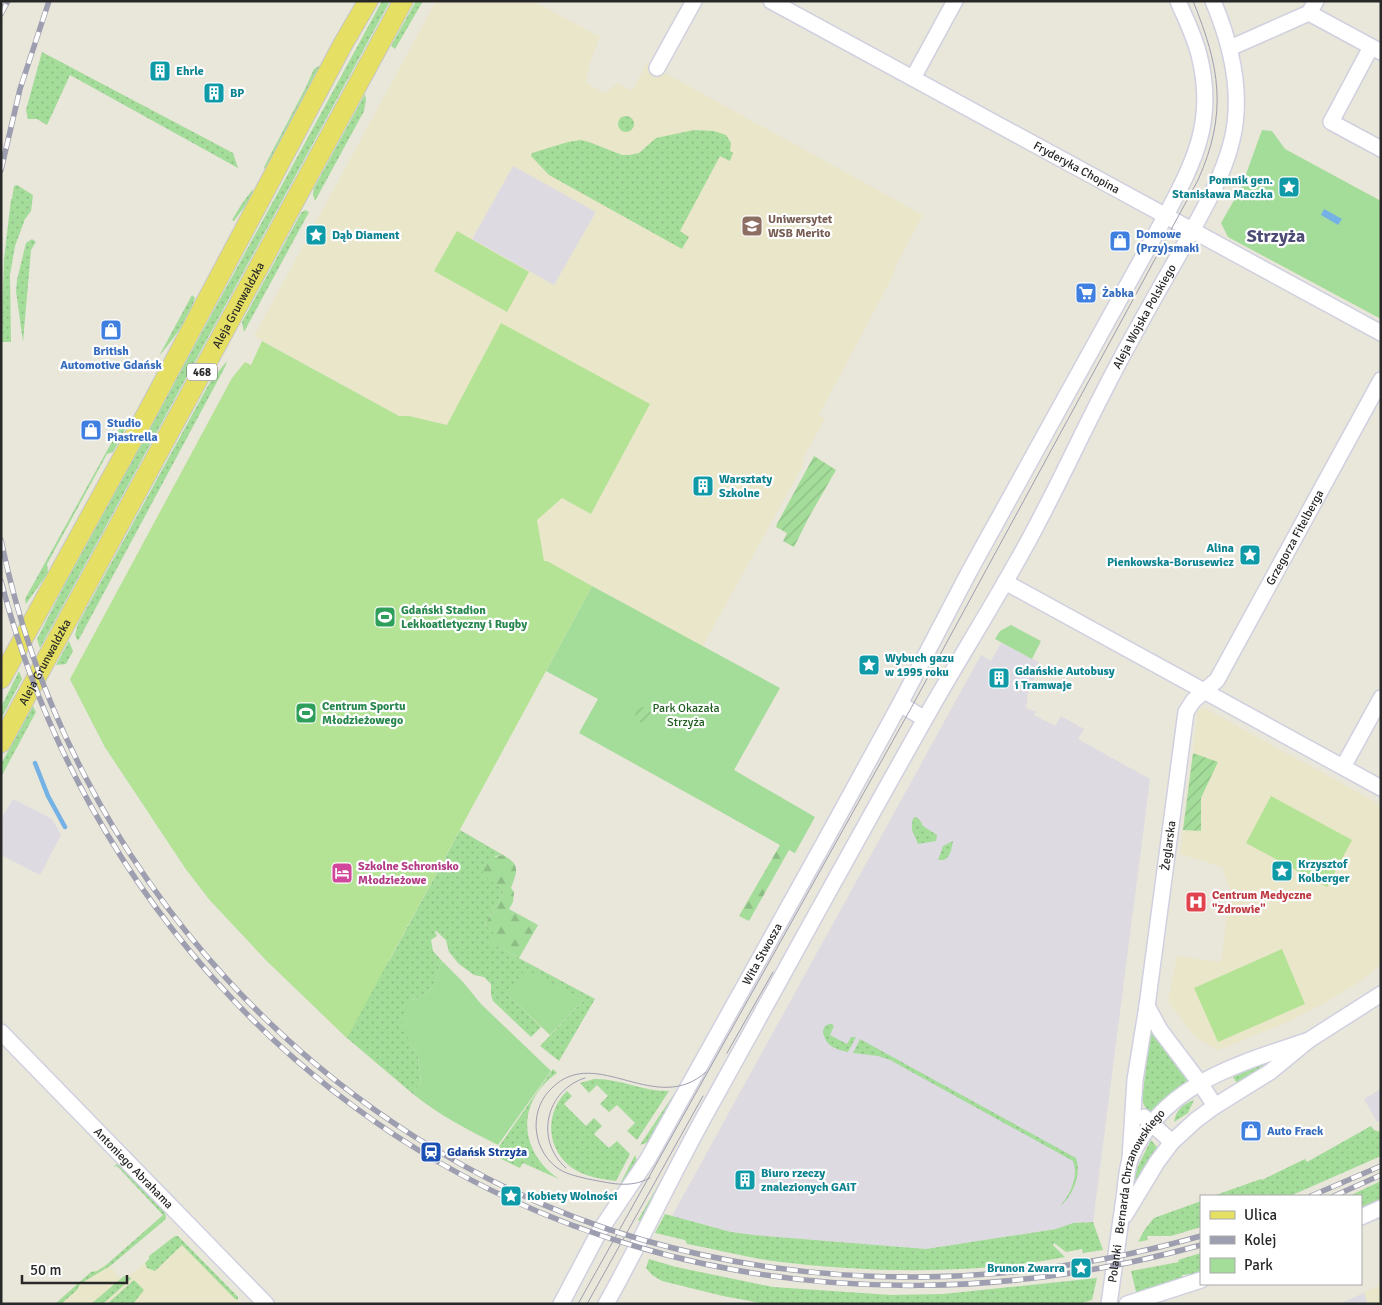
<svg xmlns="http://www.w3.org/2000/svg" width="1382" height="1305" viewBox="0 0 1382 1305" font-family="Signika,sans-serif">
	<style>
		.industrial { fill: #dedae2 }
		.education { fill: #eae6ca; fill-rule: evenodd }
		.grass { fill: url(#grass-dots) }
		.forest { fill: url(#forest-firs) }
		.park { fill: #a4dc9a }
		.garden { fill: url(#garden-furrows) }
		.pitch { fill: #b4e396 }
		.water { fill: url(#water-ripples) }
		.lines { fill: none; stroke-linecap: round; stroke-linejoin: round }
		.stream { stroke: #74b1e4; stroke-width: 4.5 }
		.minor-casing { stroke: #d0d0e0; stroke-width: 18 }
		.major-casing { stroke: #c7c7c7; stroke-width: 21 }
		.minor { stroke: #fff; stroke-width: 15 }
		.major { stroke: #e5df63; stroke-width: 19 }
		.tram { stroke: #9e9eb1; stroke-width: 1 }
		.rail-casing { stroke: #9e9eb1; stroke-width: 5.5 }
		.rail { stroke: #fff; stroke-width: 4; stroke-dasharray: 11; stroke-linecap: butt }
		.labels { text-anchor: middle; stroke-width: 4.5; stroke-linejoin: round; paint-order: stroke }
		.shield { fill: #fff; stroke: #686868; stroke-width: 1 }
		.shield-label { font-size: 11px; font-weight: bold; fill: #282828 }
		.culture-label { font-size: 12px; font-weight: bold; fill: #0d838f; stroke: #fff; text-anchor: start }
		.street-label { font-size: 12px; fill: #282828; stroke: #fff }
		.education-label { font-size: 12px; font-weight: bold; fill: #785e54; stroke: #fff; text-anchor: start }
		.shop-label { font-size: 12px; font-weight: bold; fill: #366cbe; stroke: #fff; text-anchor: start }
		.leisure-label { font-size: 12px; font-weight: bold; fill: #27864d; stroke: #fff; text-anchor: start }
		.park-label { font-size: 12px; fill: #1f5e1e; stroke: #fff }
		.hotel-label { font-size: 12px; font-weight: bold; fill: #b23c85; stroke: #fff; text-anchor: start }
		.health-label { font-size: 12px; font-weight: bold; fill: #be3a42; stroke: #fff; text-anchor: start }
		.transit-label { font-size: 12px; font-weight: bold; fill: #164399; stroke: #fff; text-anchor: start }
		.district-label { font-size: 18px; font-weight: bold; fill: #4c4c74; stroke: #fff }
	</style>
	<defs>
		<pattern id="grass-dots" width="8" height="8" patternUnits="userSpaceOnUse" patternTransform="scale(1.25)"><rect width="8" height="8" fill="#a4dc9a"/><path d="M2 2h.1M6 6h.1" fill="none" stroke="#8dbd85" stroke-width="1.8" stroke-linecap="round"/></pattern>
		<pattern id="forest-firs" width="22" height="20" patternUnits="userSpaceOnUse" patternTransform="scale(1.25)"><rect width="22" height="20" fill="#a4dc9a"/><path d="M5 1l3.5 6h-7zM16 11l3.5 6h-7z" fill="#8dbd85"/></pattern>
		<pattern id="garden-furrows" width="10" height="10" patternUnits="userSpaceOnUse" patternTransform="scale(1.25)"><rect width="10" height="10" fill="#a4dc9a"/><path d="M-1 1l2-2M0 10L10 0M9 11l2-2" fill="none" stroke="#8dbd85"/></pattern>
		<pattern id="water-ripples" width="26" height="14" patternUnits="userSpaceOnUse" patternTransform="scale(1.25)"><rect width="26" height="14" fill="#74b1e4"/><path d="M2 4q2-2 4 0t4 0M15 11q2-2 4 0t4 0" fill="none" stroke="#5f90b9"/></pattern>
	</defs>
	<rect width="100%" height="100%" fill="#e9e6da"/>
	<g class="industrial">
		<polygon points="513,165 596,212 554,286 472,239"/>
		<polygon points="1001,643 1039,662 1034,670 1038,672 1028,691 1026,708 1036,712 1034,715 1055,726 1061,716 1084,729 1078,739 1150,779 1093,1222 1073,1223 1056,1229 926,1249 754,1235 731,1232 672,1216 981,655 991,661"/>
		<polygon points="13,799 52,819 61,835 40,875 1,855 1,819"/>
		<polygon points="1381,1089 1381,1120 1377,1122 1364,1099"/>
		<polygon points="1364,1293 1368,1304 1339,1304"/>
	</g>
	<g class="education">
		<path d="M436,1H533L600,37L590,62L586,83L605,93L617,83L632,91L647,63L923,215L894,269L895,272L819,415L825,419L802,460L805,462L702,647L547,561H544L536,520L562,498L591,514L650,403L447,425L409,416H399L254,336ZM513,166L596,212L554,285L472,239Z"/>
		<polygon points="1200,708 1204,708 1381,805 1381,964 1361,981 1326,1002 1290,1021 1218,1050 1196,1038 1168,1001 1177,956 1221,962 1230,890 1222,867 1180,854 1198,710"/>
		<polygon points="171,1242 180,1242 240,1304 55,1304 91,1272 97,1271 106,1265 108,1267 110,1266 118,1276 124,1280"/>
		<polygon points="1381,1285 1381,1304 1368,1304 1364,1293"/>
	</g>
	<g class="grass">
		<polygon points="382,1 390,1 40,648 37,639 65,584"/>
		<polygon points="416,1 423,1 395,49 391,46"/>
		<polygon points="42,52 233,153 238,168 70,75 47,125 37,119 28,119 26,110"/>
		<polygon points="324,63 267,168 265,169 264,167 305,89 314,69"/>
		<polygon points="365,94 366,100 364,111 315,201 313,195 314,188"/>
		<circle cx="626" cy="124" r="8"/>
		<polygon points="694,130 714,131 726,135 731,143 730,151 733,153 730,161 720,156 680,231 689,237 682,249 549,175 531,156 532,153 568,142 581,140 589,142 622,155 629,155 639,153 656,138"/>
		<polygon points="17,185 33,195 31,211 25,219 15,246 10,275 11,342 1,342 4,259 11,199 12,199 14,186"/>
		<polygon points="253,189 251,198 234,221 232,220 241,205"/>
		<polygon points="305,210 309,212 244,332 242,322 301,213"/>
		<polygon points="32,239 36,242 31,250 23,342 16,291 17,280 26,243"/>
		<path d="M192,295L195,298C188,320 174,338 159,356Z"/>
		<polygon points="227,361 225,367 78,641 75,635 78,624 210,382"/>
		<polygon points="124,420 126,425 123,434 113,452 107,454 47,564 48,573 26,604 25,599"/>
		<polygon points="69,641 73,651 66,664 56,665"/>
		<polygon points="19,671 22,679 1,719 1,707"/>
		<path d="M70,679L389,961L460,830L503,855L495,856L504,891L485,925L496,934L491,943L595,999L559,1061L540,1046L584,1000L508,995L541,1027L531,1037L493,1001L491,995V984L484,977L474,975L459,964L449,952L446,940L436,931L435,932L437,936L431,940L433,951L442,961C439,966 439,971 437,976C433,993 423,996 409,1001V1042L418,1054L421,1082L413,1094L347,1038L266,960L209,899L186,869L105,747Z"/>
		<polygon points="33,706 36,712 1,777 1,764"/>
		<polygon points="916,817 920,820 923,826 937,835 936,841 918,844 912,830 912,824 913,818"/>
		<polygon points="953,841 951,851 948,857 944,860 938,860 943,846"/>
		<path d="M829,1024H832L834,1026L830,1035L847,1044L851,1037H856L848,1052C834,1049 824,1045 823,1030L825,1026Z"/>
		<polygon points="1151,1029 1157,1040 1188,1080 1169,1094 1149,1113 1144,1105 1142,1099"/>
		<path d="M860,1039L1076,1158C1082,1174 1073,1197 1059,1207C1070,1196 1079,1176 1073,1161L890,1060L878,1056L853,1053Z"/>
		<polygon points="1278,1058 1237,1083 1233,1077"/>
		<path d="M553,1069L557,1073C516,1102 518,1151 559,1179L523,1163L520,1168L493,1155Z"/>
		<path d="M594,1079C619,1078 644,1092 669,1091L637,1140L627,1131L635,1123L617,1105L609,1112L600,1104L608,1096L597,1085L589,1093L580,1083Z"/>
		<polygon points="679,1090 649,1142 640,1145 676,1091"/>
		<path d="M567,1091L572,1096L564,1104L586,1126L594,1118L602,1126L594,1134L609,1148L617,1141L630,1154L616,1181C602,1179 586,1177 574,1169C546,1151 544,1113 567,1091Z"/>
		<path d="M1194,1100L1188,1113L1174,1122C1176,1110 1183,1104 1194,1100Z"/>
		<polygon points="1371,1126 1374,1130 1381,1132 1381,1156 1290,1196 1213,1196 1261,1179 1262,1180 1305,1159 1307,1162"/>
		<polygon points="1151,1140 1157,1147 1131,1190 1138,1166"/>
		<polygon points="635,1155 638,1163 628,1181 621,1182"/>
		<polygon points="673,1159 675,1160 644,1223 638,1220"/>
		<polygon points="117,1164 120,1165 163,1208 165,1212 166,1219 110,1266 80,1284 77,1290 61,1304 55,1304 91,1272 97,1271 105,1266 163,1215 117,1166 113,1167"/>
		<polygon points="1381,1181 1381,1203 1361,1213 1361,1196 1349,1196"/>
		<polygon points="1201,1201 1201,1227 1171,1236 1147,1236 1148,1240 1138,1242 1145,1229 1154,1218"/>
		<path d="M665,1214L731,1232L754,1235L926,1249L1056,1229L1073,1223L1093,1222L1103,1250L1083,1253L1082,1249L1066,1252L1054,1243L1053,1245L1065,1257C972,1275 868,1273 773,1261C744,1257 716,1249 687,1244L685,1240L655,1233Z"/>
		<polygon points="175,1236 178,1236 238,1297 238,1300 235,1299 182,1245 155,1271 147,1268 145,1263 149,1259 149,1256"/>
		<polygon points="1201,1253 1201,1273 1182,1275 1184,1283 1137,1296 1131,1271 1179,1262 1178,1260"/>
		<polygon points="649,1259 676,1267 773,1287 891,1295 943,1294 1097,1278 1092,1300 1082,1303 767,1304 723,1296 662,1281 652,1275 646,1268"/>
		<polygon points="124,1276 132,1278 103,1304 91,1304"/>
		<polygon points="134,1280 144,1290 133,1304 107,1304"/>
	</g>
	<g class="forest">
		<polygon points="725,785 795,853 789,850 749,921 739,916 780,845 713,807"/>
		<path d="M503,855C521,865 517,871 511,888L514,892L513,902L509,909L538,925L519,958L490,943L495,934L485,925L504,891L482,874C487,863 490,857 503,855Z"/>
	</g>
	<g class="park">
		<polygon points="1262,130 1272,131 1285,149 1381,201 1381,319 1228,237 1221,223 1241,188"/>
		<polygon points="592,586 780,688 734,770 815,817 795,853 579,733 598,699 546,671"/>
		<polygon points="1011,625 1041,641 1032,659 995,639 1000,631"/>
		<path d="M442,961L463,982L481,1004L551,1071L498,1145C468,1130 439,1115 413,1094L421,1082L418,1054L409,1042L401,1020L409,1001C423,996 433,993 437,976C439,971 439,966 442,961Z"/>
		<polygon points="525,969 584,1000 550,1035 508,995"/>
	</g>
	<g class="garden">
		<polygon points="814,456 836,470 809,517 794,547 783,541 787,533 776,527 777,524"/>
		<circle cx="643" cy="715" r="8"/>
		<polygon points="1193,753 1218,762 1201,798 1201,831 1183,830"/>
	</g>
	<g class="pitch">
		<polygon points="457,231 529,272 507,312 434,271"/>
		<polygon points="501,323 650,404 591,514 562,498 537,520 544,561 547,561 592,586 347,1038 266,960 209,899 186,869 105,747 70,679 232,378 245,362 251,365 262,341 399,416 409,416 447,425"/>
		<polygon points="1271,796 1352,840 1327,887 1246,843"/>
		<polygon points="1282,949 1305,1004 1218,1042 1194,988"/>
	</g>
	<polygon class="water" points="1324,209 1342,219 1338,225 1321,215"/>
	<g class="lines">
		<polyline class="stream" points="35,763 48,796 65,827"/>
		<g class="minor-casing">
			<g id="minor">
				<path id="s1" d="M771,1L1381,333"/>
				<polyline points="1309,13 1381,52"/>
				<polyline points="1371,47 1331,122 1381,149"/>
				<polyline points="1230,48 1309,13 1316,1"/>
				<polyline points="657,68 694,1"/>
				<polyline points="913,78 955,1"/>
				<polyline points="1005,582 1381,788"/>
				<polyline points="900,704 925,719"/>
				<polyline points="1343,767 1381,698"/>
				<polyline points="1147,1006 1160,1030 1200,1083 1215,1106"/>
				<path id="s2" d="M1,1032L266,1304"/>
				<polyline points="1144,1117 1172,1142"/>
				<path id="s3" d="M1130,1159L1135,1080L1147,1006L1186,712L1193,701L1217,680L1381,380"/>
				<polyline points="1125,1215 1157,1162 1172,1142 1196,1120 1215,1106 1270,1072 1309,1040 1381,994"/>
				<polyline points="1361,1217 1381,1208"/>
				<path id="s4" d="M561,1304L599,1232L648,1159L824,843L900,704L969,572L1165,217C1194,162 1215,122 1200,59C1196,39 1186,20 1178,1"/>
				<path id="s5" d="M606,1304C642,1240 673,1172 709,1108C784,973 858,837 934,703C961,656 990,610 1016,563C1048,508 1074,449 1103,393C1127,345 1154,298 1181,251C1199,217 1221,182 1231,144C1244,96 1232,46 1213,1"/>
				<path id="s6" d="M1109,1304C1114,1269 1119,1234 1124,1198C1126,1186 1126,1169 1131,1157C1164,1083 1239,1064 1309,1040"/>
				<polyline points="1127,1304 1201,1280"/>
			</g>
		</g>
		<g class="major-casing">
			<g id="major">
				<polyline points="1,679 141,424 343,44 368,1"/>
				<path id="s7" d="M1,743L403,1"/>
			</g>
		</g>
		<use href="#minor" class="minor"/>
		<use href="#major" class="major"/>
		<g class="tram">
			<polyline points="727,1053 773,972"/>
			<path d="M566,1168C534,1140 546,1090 585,1078"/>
			<path d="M650,1178C629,1189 610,1183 588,1179C576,1176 565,1174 556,1167C531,1147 529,1108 553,1087C597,1045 656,1117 706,1072"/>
			<path d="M578,1304L910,710L1198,180C1228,113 1220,67 1193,1"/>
			<polyline points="587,1304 703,1096"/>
		</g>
		<g class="rail-casing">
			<g id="rail">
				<polyline points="1,14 8,1"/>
				<polyline points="1,170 20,89 49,1"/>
				<path d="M1,540C68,868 320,1147 643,1240C825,1292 1019,1288 1201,1236"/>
				<path d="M1,581C83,897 322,1156 638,1247C821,1301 1018,1296 1201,1245"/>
				<polyline points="1311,1196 1381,1166"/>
				<polyline points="1334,1196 1381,1175"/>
			</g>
		</g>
		<use href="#rail" class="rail"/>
	</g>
	<defs>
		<g id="building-square" transform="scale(1.125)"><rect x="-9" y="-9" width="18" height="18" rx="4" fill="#0f9aa8" stroke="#fff"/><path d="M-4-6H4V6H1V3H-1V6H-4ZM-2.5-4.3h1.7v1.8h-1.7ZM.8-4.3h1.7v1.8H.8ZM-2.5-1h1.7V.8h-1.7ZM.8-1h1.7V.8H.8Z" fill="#fff"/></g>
		<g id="sight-square" transform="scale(1.125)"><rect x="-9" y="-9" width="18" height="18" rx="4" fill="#0f9aa8" stroke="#fff"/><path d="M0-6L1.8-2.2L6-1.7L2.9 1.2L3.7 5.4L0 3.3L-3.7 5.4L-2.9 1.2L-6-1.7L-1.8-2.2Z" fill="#fff"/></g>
		<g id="university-square" transform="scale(1.125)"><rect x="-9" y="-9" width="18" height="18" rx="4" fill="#8d6e63" stroke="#fff"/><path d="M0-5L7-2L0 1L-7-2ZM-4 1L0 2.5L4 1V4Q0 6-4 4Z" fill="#fff"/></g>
		<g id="shop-square" transform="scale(1.125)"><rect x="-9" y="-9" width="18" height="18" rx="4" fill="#3f7fe0" stroke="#fff"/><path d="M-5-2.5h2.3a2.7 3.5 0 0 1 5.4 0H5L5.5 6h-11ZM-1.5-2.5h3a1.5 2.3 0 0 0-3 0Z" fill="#fff"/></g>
		<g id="supermarket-square" transform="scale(1.125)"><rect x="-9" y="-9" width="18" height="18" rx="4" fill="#3f7fe0" stroke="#fff"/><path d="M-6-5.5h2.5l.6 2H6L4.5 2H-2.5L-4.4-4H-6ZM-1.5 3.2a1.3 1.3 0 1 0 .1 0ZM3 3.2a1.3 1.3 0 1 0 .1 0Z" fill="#fff"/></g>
		<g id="stadium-square" transform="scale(1.125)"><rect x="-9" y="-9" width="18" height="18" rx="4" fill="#2e9e5b" stroke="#fff"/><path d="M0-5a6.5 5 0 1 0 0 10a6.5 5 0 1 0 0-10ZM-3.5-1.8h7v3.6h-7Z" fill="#fff"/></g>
		<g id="hotel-square" transform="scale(1.125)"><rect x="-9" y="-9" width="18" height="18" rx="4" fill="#d1479c" stroke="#fff"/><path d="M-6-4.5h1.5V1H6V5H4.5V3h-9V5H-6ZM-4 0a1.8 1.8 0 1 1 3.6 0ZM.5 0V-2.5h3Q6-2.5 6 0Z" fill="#fff"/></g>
		<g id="hospital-square" transform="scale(1.125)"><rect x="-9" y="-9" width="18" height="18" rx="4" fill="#e0444e" stroke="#fff"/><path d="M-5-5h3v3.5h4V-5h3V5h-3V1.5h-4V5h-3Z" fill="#fff"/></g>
		<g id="station-square" transform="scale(1.125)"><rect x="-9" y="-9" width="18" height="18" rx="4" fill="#1a4fb4" stroke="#fff"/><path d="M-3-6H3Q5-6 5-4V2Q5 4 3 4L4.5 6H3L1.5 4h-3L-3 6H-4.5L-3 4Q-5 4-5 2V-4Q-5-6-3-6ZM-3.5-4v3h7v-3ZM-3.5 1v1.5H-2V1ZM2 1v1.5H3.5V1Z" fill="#fff"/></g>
	</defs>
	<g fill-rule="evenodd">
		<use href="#building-square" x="160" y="71"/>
		<use href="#building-square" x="214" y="93"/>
		<use href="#sight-square" x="1289" y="187"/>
		<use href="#university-square" x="752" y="226"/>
		<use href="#sight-square" x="316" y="235"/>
		<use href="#shop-square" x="1120" y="241"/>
		<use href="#supermarket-square" x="1086" y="293"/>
		<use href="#shop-square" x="111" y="330"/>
		<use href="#shop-square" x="91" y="430"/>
		<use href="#building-square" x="703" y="486"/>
		<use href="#sight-square" x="1250" y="555"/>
		<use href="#stadium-square" x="385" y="617"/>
		<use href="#sight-square" x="869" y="665"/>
		<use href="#building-square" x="999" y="678"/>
		<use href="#stadium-square" x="306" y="713"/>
		<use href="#sight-square" x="1282" y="871"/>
		<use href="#hotel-square" x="342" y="873"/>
		<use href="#hospital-square" x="1196" y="902"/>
		<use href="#shop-square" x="1251" y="1131"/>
		<use href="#station-square" x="431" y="1152"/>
		<use href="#building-square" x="745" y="1180"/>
		<use href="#sight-square" x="511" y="1196"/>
		<use href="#sight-square" x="1081" y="1268"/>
	</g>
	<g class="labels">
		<rect class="shield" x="187" y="363.5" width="30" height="17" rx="4"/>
		<g class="shield-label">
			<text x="202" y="376">468</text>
		</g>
		<g class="culture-label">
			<text x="176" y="75">Ehrle</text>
			<text x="230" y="97">BP</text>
			<text x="1273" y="184" text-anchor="end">Pomnik gen.<tspan x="1273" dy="14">Stanisława Maczka</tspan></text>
			<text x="332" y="239">Dąb Diament</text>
			<text x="719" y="483">Warsztaty<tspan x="719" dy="14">Szkolne</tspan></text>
			<text x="1234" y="552" text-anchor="end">Alina<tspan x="1234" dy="14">Pienkowska-Borusewicz</tspan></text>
			<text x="885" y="662">Wybuch gazu<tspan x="885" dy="14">w 1995 roku</tspan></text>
			<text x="1015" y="675">Gdańskie Autobusy<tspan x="1015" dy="14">i Tramwaje</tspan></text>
			<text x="1298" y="868">Krzysztof<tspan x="1298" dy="14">Kolberger</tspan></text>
			<text x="761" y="1177">Biuro rzeczy<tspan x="761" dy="14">znalezionych GAiT</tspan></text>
			<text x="527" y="1200">Kobiety Wolności</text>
			<text x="1065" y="1272" text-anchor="end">Brunon Zwarra</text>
		</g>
		<g class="street-label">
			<text dy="4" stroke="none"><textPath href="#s1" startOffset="348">Fryderyka Chopina</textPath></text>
			<text dy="4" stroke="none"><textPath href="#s7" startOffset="498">Aleja Grunwaldzka</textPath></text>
			<text dy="4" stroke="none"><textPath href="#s5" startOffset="1125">Aleja Wojska Polskiego</textPath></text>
			<text dy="4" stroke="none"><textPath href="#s3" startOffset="658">Grzegorza Fitelberga</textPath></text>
			<text dy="4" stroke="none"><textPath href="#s7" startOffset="92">Aleja Grunwaldzka</textPath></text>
			<text dy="4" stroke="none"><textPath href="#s3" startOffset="316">Żeglarska</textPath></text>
			<text dy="4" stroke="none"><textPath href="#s4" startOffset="404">Wita Stwosza</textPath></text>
			<text dy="4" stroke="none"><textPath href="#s6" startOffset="138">Bernarda Chrzanowskiego</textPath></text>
			<text dy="4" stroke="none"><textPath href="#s2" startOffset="190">Antoniego Abrahama</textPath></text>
			<text dy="4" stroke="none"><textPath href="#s6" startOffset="41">Polanki</textPath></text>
		</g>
		<g class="education-label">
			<text x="768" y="223">Uniwersytet<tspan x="768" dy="14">WSB Merito</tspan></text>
		</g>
		<g class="shop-label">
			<text x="1136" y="238">Domowe<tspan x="1136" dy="14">(Przy)smaki</tspan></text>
			<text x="1102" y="297">Żabka</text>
			<text x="111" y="355" text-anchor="middle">British<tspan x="111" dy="14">Automotive Gdańsk</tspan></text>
			<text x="107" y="427">Studio<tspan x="107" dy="14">Piastrella</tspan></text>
			<text x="1267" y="1135">Auto Frack</text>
		</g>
		<g class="leisure-label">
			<text x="401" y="614">Gdański Stadion<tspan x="401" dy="14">Lekkoatletyczny i Rugby</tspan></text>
			<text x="322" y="710">Centrum Sportu<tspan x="322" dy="14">Młodzieżowego</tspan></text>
		</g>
		<g class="park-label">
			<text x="686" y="712">Park Okazała<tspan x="686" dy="14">Strzyża</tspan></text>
		</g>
		<g class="hotel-label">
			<text x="358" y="870">Szkolne Schronisko<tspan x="358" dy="14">Młodzieżowe</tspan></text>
		</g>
		<g class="health-label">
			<text x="1212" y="899">Centrum Medyczne<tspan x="1212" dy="14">"Zdrowie"</tspan></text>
		</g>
		<g class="transit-label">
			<text x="447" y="1156">Gdańsk Strzyża</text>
		</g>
		<g class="district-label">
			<text x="1276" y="242">Strzyża</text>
		</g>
	</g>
	<rect width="1382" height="1305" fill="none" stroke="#282828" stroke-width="5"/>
	<rect x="1200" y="1195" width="162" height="90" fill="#ffffff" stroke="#a9a9a9"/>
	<rect x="1210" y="1211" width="25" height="8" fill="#e5df63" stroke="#a9a9a9"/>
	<text x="1244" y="1220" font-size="15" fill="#282828">Ulica</text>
	<rect x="1210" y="1236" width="25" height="8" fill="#9e9eb1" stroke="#a9a9a9"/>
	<text x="1244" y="1245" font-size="15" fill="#282828">Kolej</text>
	<rect x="1210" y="1258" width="25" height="15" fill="#a4dc9a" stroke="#a9a9a9"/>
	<text x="1244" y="1270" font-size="15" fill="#282828">Park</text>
	<path d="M22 1275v8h105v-8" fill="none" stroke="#282828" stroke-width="2.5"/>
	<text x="30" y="1275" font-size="15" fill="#282828" stroke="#ffffff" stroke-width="4" paint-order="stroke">50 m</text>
</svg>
